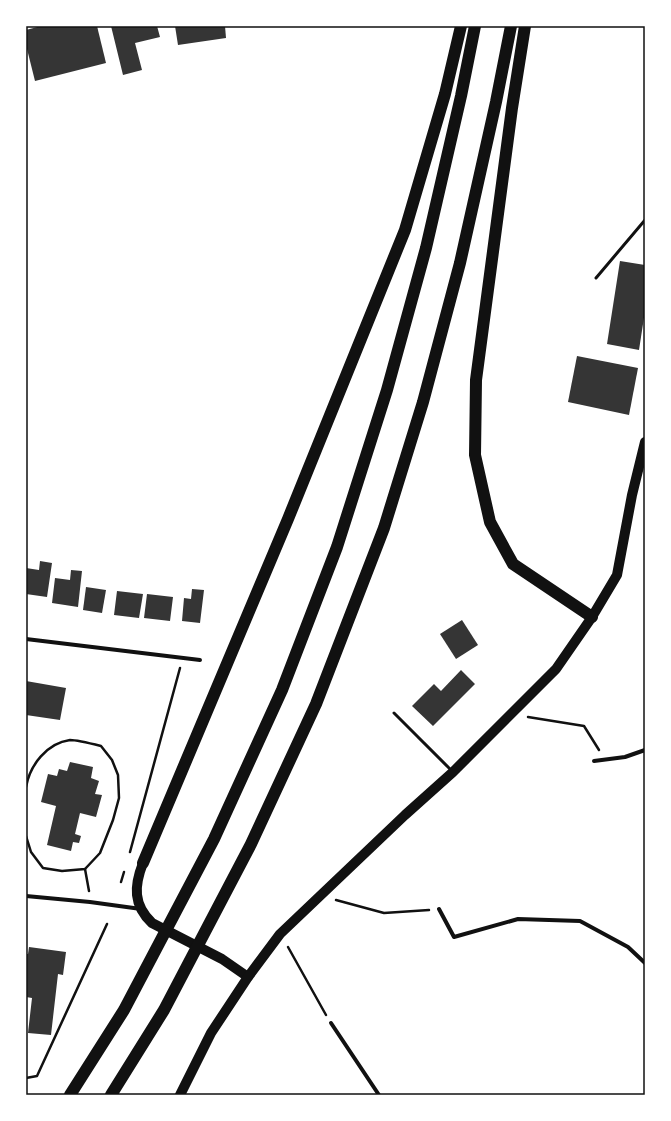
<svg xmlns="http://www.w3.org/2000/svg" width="671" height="1121" viewBox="0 0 671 1121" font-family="'Varela Round',sans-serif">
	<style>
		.building { fill: #353535 }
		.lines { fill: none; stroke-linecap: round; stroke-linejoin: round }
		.path { stroke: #111; stroke-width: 2.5 }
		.service { stroke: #111; stroke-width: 3 }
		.minor { stroke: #111; stroke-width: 4 }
		.primary { stroke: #111; stroke-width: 10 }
		.motorway { stroke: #111; stroke-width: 12 }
		.neatline { fill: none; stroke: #111; stroke-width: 1.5 }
	</style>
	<rect width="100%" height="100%" fill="#fff"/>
	<g class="building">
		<polygon points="41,26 97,26 106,63 35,81 26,45 26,30"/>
		<polygon points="111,26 157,26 160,37 135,43 142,70 123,75"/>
		<polygon points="175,26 225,26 226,38 178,45"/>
		<polygon points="620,261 645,265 645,311 639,350 607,344"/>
		<polygon points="577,356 638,368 629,415 568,402"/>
		<polygon points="40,561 52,563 47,597 26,594 26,568 39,570"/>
		<polygon points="71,570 82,571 78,607 52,603 55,578 70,580"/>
		<polygon points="86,587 106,590 102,613 83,610"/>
		<polygon points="192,589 204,590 200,623 182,621 184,598 191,599"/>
		<polygon points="117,591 143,594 139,618 114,615"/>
		<polygon points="147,594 173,597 170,621 144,618"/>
		<polygon points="462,620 478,645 456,659 440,634"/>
		<polygon points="461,670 475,684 433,726 412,706 434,684 441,691"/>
		<polygon points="26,681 66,688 60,720 26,715"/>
		<polygon points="70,762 93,767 91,778 99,781 95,794 102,795 96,817 80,813 75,834 81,836 79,843 73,842 71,851 47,845 56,806 41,802 48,774 57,776 59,769 67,771"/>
		<polygon points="29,947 66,952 63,975 58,974 51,1035 28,1033 32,998 26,997 26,954 28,954"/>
	</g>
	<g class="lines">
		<g class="path">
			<polyline points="528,717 584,726 599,750"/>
			<path d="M26,787C30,765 47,743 70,740C77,740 93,744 101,746L112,760L118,775L119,798L113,820L100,853L85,869L62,871L43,868L31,852L26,836"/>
			<polyline points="130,852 180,668"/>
			<polyline points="85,869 89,891"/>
			<polyline points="121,882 124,872"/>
			<polyline points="336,900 384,913 429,910"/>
			<polyline points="288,947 326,1015"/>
			<polyline points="26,1078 37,1076 107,924"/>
		</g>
		<g class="service">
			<polyline points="596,278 645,220"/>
			<polyline points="394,713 452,771"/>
		</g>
		<g class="minor">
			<polyline points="26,639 200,660"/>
			<polyline points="594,761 625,757 645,750"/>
			<polyline points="26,896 90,902 141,909"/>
			<polyline points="439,909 454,937 518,919 580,921 628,947 645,963"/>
			<polyline points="331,1023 379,1095"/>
		</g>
		<g class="primary">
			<path d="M143,863C134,886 133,905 152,923L222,959L248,977"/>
			<polyline points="180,1095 211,1033 248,977 280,934 405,815 453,772 556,669 592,617 617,575 632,495 645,442"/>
		</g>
		<g class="motorway">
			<polyline points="525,26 512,108 476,380 475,455 490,522 513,564 592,617"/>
			<polyline points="143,863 288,519 405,230 445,94 461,26"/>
			<polyline points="70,1095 124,1010 214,839 282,690 337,547 387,390 426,248 461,96 475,26"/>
			<polyline points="111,1095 164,1010 251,844 316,704 384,528 423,402 460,263 496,102 511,26"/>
		</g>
	</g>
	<rect width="671" height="1121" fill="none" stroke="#ffffff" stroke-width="54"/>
	<rect x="27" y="27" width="617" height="1067" class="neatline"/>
</svg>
